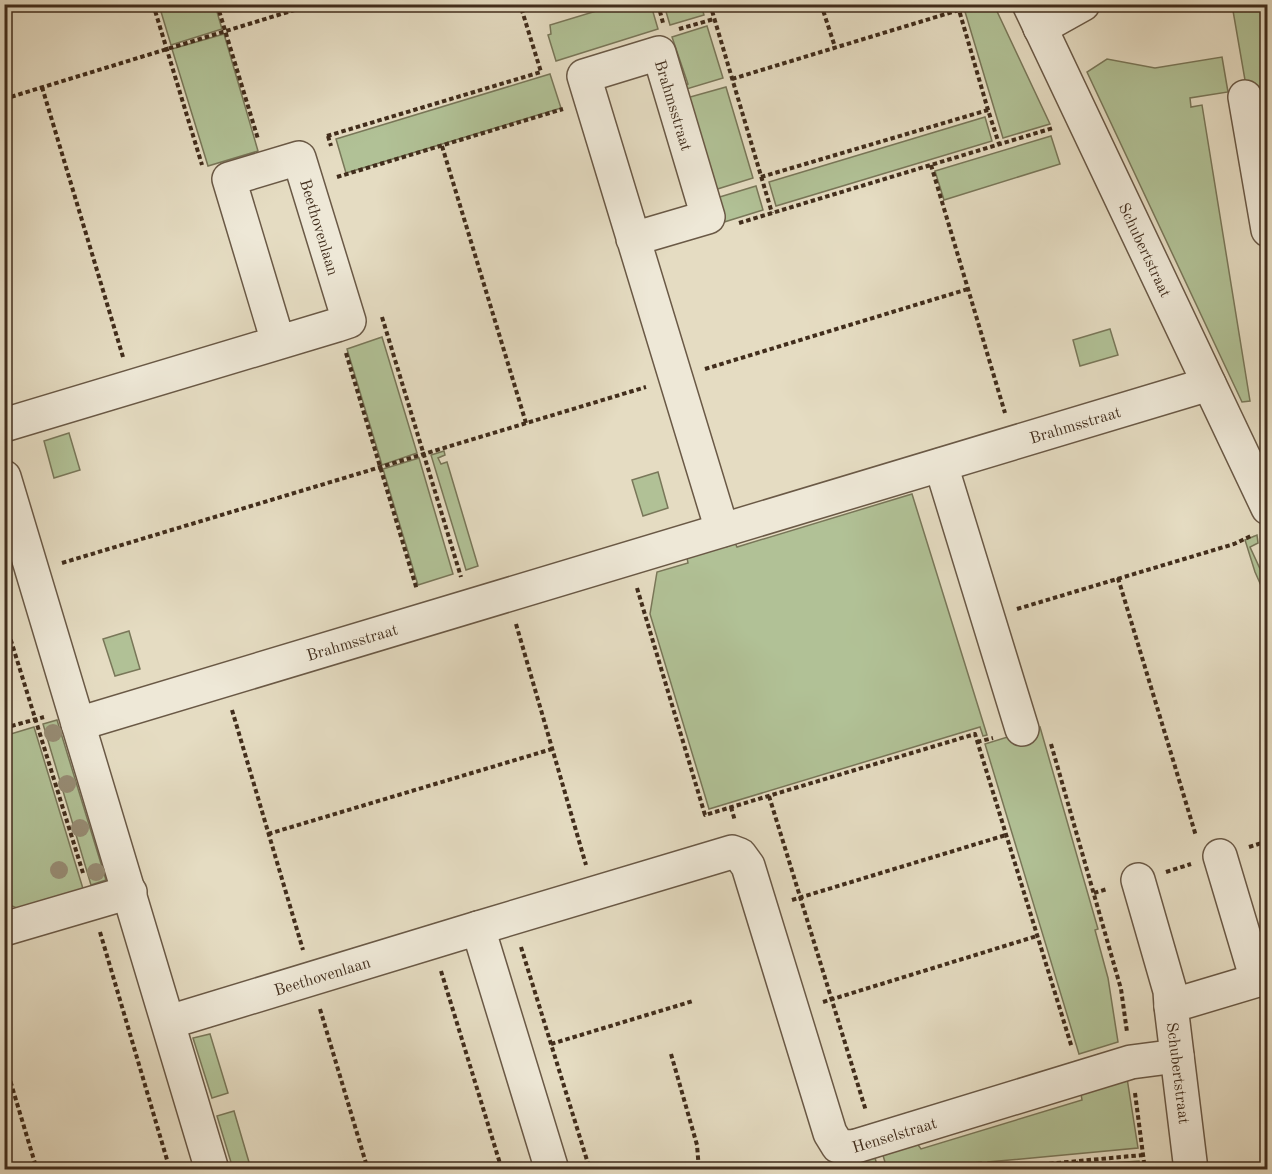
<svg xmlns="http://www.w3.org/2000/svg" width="1272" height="1174" viewBox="0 0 1272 1174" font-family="'Old Standard TT',serif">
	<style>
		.green { fill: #b1c196; stroke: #797759; stroke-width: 1.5 }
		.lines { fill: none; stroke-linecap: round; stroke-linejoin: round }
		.minor-casing { stroke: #6a5946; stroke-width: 36 }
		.path { stroke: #412d1c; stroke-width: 4; stroke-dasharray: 4.5 3; stroke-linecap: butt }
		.minor { stroke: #eee8d7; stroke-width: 33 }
		.tree { fill: #978c74 }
		.labels { text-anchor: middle; stroke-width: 6; stroke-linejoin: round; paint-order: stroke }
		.street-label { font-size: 16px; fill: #412d1c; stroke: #eee8d7 }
	</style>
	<rect width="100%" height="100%" fill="#e5dcc2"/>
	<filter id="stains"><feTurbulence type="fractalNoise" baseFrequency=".00333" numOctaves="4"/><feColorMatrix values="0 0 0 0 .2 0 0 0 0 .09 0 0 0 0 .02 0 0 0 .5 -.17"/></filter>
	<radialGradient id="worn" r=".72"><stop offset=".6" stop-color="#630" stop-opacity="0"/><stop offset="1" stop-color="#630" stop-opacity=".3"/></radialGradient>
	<g class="green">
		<polygon points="159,5 215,5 222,29 171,45"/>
		<polygon points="616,5 651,5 658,29 556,61 548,35 551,34 550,25"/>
		<polygon points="664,5 701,5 704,15 670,25"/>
		<polygon points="963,5 994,5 1050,124 1003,138"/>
		<polygon points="1232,5 1267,5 1267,86 1249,89 1246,86"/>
		<polygon points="707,26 723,78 680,91 681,87 688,84 672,37"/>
		<polygon points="224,34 258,151 208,166 172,49"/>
		<polygon points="1222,57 1228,92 1190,98 1191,107 1202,105 1250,401 1242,402 1087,72 1107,59 1155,68"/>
		<polygon points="550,74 561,108 346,173 336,139"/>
		<polygon points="726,87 753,178 711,191 683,99"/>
		<polygon points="985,117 992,141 776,206 769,182"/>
		<polygon points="1051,136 1060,164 944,200 935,171"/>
		<polygon points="756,186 763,210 721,223 713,199"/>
		<polygon points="1110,329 1118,355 1080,366 1073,340"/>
		<polygon points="382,337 417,453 382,465 347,349"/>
		<polygon points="69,433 80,470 54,478 44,441"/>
		<polygon points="444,451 445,455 438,458 441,464 447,462 478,566 466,570 431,455"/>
		<polygon points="419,458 453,574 418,585 383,469"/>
		<polygon points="658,472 668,508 643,516 632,480"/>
		<polygon points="912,494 987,735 983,736 980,727 709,809 650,614 657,572 688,563 687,558 735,543 737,547"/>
		<polygon points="1257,535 1258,543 1250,547 1267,584 1267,599 1255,572 1245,540"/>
		<polygon points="129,631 140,669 115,676 103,639"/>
		<polygon points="57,720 106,880 91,885 43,724"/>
		<polygon points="34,727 84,892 19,909 5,903 4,736"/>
		<polygon points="1040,727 1098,929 1095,930 1108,978 1118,1042 1079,1054 985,744"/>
		<polygon points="210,1034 228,1093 212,1098 193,1038"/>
		<polygon points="1127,1078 1138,1148 988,1162 988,1165 981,1165 981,1162 949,1166 949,1168 945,1168 945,1166 912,1169 901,1166 898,1169 887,1169 882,1152 916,1142 921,1149 1082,1100 1081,1094"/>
		<polygon points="234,1111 251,1169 233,1169 217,1116"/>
		<polygon points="874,1154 878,1169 831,1170"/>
		<polygon points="1139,1161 1141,1169 1086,1169 1085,1165"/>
	</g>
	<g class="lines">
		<g class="minor-casing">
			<g id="minor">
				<path id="s1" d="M1029,4L1268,508"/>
				<polyline points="1040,28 1083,4"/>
				<polyline points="1245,97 1268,230"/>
				<polyline points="633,239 708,217 659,53 584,76 722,530"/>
				<polyline points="4,425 337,325 349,321 299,158 229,179 278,342"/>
				<polyline points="941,465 1022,729"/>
				<polyline points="4,477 212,1170"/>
				<path id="s2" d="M78,724L1209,384"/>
				<polyline points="1220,856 1257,980"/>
				<polyline points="1138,880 1170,991 1171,1006"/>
				<path id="s3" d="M478,928L732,852L740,855L748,866L830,1133L838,1146L853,1147L1131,1062L1177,1056"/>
				<polyline points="4,929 130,892"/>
				<path id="s4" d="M169,1022L478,928L552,1170"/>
				<polyline points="1191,1170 1171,1006 1268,977"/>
			</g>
		</g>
		<g class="path">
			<polyline points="153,4 202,165"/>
			<polyline points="217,4 258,139"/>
			<polyline points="658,4 663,23"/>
			<polyline points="710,4 772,213"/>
			<polyline points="821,4 835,47"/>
			<polyline points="957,4 959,10"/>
			<polyline points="679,29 714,19"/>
			<polyline points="732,79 959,10 988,110"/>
			<polyline points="42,87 123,357"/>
			<polyline points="4,99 314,4"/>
			<polyline points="327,136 541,72 520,4"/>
			<polyline points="328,136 331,146"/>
			<polyline points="442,146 526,423"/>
			<polyline points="931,165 1005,413"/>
			<polyline points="337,177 563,109"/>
			<polyline points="761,177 988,110 999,144"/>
			<polyline points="739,223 1053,128"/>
			<polyline points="382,317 461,577"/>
			<polyline points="346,353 417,590"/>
			<polyline points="705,369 968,289"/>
			<polyline points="62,563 646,387"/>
			<polyline points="1118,578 1196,836"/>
			<polyline points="637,588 705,815 975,734 1072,1048"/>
			<polyline points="1017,609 1234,544 1253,535"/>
			<polyline points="4,618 83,873"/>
			<polyline points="516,624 586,865"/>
			<polyline points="232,710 303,950"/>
			<polyline points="4,728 44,717"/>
			<polyline points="977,742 993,738"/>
			<polyline points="1051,744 1121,989 1127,1032"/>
			<polyline points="769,796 866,1111"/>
			<polyline points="731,807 735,821"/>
			<polyline points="268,834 552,749"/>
			<polyline points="1249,847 1268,841"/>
			<polyline points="1166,872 1191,864"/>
			<polyline points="1094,893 1107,889"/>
			<polyline points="792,900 1006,835"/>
			<polyline points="100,932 170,1170"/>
			<polyline points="521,947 590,1170"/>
			<polyline points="441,971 502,1170"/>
			<polyline points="823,1002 1037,936"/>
			<polyline points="320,1009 368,1170"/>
			<polyline points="551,1044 693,1001"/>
			<polyline points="671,1054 697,1145 699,1170"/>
			<polyline points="4,1060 37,1170"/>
			<polyline points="1135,1093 1145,1170"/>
			<polyline points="1076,1161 1077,1170"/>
			<polyline points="982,1170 1143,1155"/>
		</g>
		<use href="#minor" class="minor"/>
	</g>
	<g class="tree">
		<circle cx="53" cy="733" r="9"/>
		<circle cx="67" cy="784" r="9"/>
		<circle cx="80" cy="828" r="9"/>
		<circle cx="59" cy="870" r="9"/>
		<circle cx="96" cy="872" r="9"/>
	</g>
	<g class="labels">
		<g class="street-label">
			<text transform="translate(674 105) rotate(73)" y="6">Brahmsstraat</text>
			<text transform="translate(320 227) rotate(73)" y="6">Beethovenlaan</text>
			<text dy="6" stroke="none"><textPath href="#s1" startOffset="272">Schubertstraat</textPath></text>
			<text dy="6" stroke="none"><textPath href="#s2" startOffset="1041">Brahmsstraat</textPath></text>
			<text dy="6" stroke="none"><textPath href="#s2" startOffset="286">Brahmsstraat</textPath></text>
			<text dy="6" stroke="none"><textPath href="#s4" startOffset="160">Beethovenlaan</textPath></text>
			<text transform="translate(1179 1073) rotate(83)" y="6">Schubertstraat</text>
			<text dy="6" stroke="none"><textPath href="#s3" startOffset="640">Henselstraat</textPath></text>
		</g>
	</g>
	<rect width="1272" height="1174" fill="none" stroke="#e5dcc2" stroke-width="24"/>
	<rect x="6" y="6" width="1260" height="1162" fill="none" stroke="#412d1c" stroke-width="3"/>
	<rect x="12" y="12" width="1248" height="1150" fill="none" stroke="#412d1c" stroke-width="1.5"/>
	<rect width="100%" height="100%" filter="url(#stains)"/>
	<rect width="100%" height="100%" fill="url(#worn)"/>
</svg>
